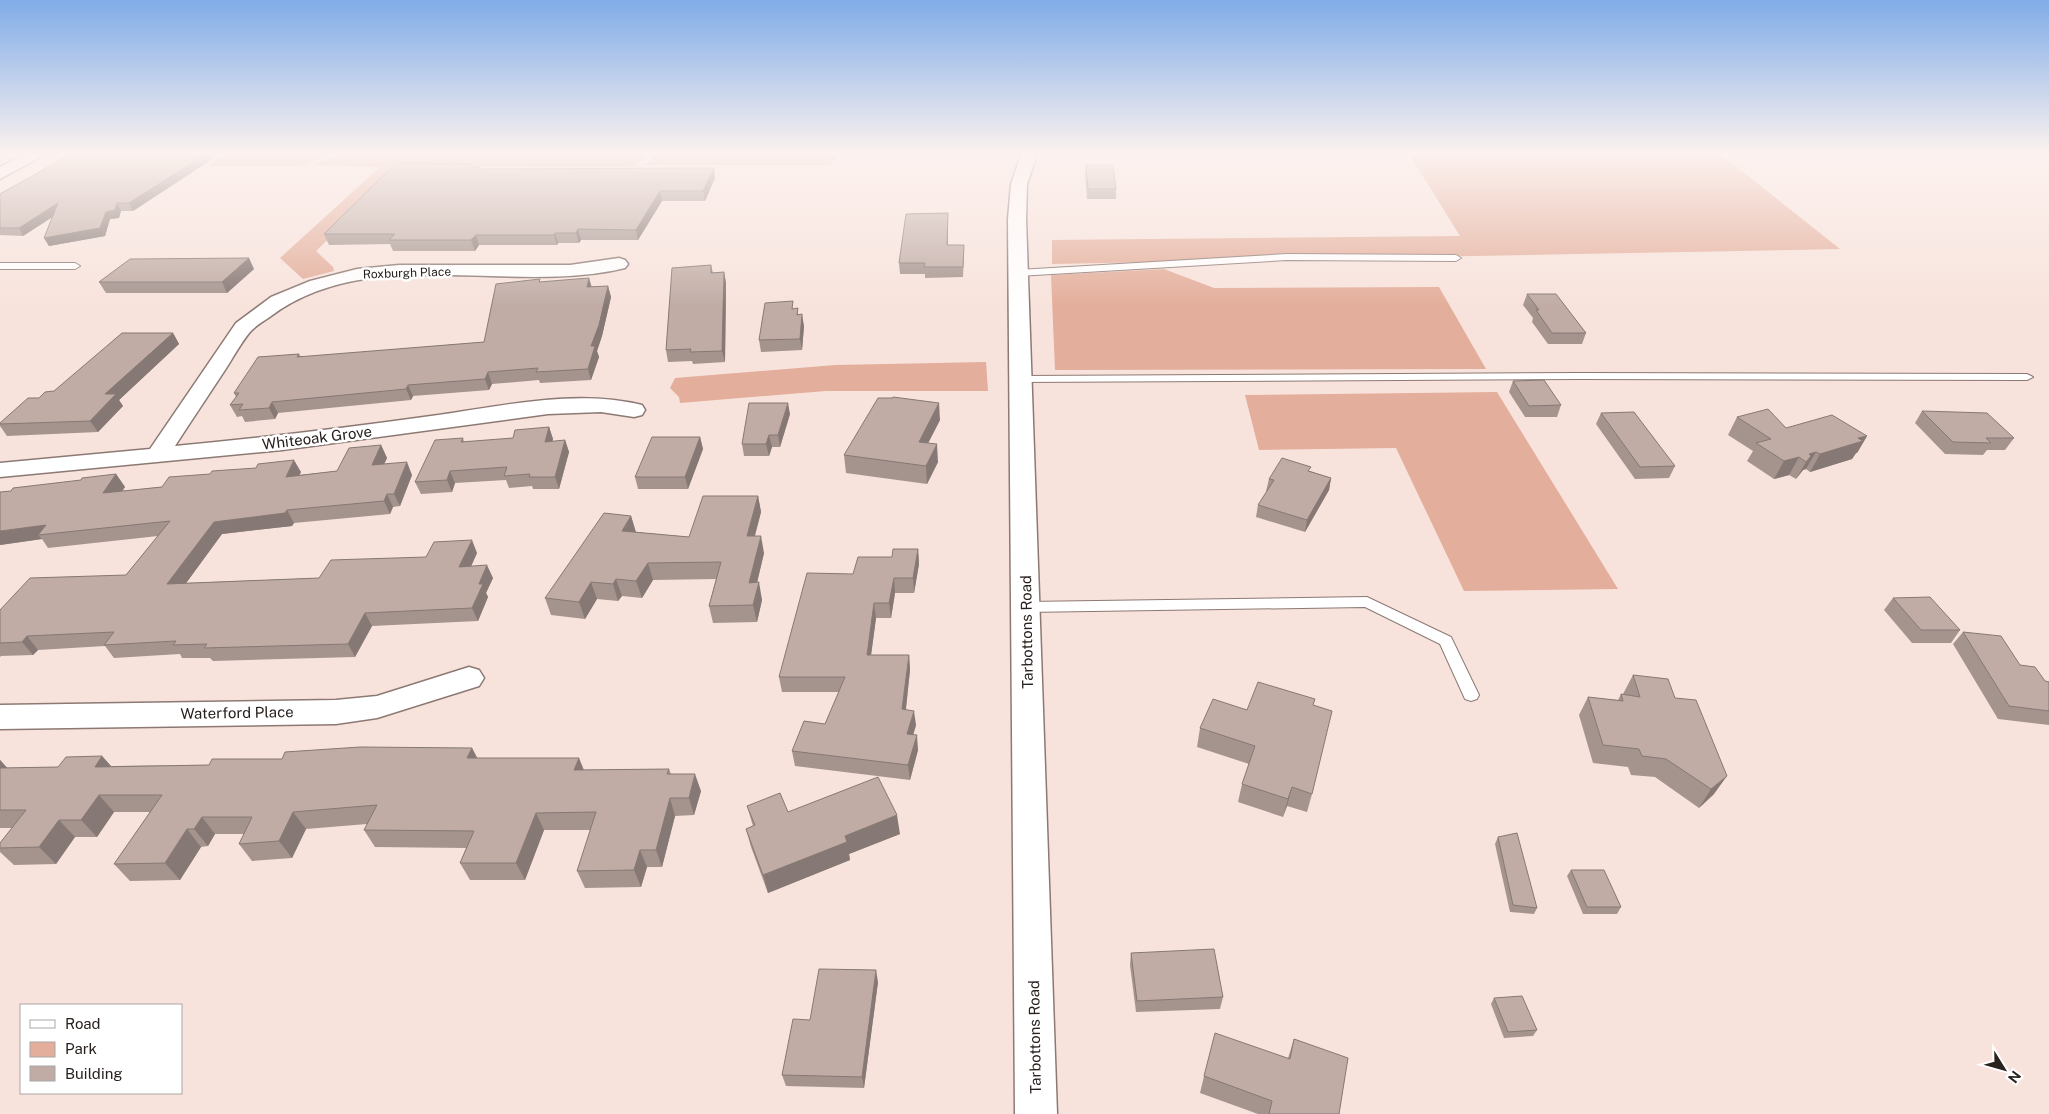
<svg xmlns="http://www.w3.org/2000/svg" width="2049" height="1114" viewBox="0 0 2049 1114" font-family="'Public Sans',sans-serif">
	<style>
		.green { fill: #e3ae9b }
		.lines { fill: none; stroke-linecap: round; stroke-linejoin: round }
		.service-casing { stroke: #8c7973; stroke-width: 2 }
		.minor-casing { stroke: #8c7973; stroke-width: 3 }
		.service { fill: #fff; fill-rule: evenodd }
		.minor { fill: #fff; fill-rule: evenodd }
		.wall { fill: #a5948e }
		.shaded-wall { fill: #867874 }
		.building { fill: #c0aca5; stroke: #867874 }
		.labels { text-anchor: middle; stroke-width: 5; stroke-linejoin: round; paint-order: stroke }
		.far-street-label { font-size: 12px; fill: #28211e; stroke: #fff }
		.street-label { font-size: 15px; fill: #28211e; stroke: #fff }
	</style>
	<rect width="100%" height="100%" fill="#f8e3dc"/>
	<g class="green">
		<polygon points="228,152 336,152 300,166 208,166"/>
		<polygon points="347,152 652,152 634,167 404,166 316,251 333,267 334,271 303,279 280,258 380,167 312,165"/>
		<polygon points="660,152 842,152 830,165 644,165"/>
		<polygon points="1408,152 1718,152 1840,249 1052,264 1052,240 1460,236"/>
		<polygon points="1164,269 1214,288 1439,287 1486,369 1055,370 1051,275"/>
		<polygon points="986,362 988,391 826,391 680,403 679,397 670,388 675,378 835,365"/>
		<polygon points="1497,392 1618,589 1464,591 1396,448 1259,450 1245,395"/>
	</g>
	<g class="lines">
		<g class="service-casing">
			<g id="service">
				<polygon points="1287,254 1456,255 1461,258 1456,261 1287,260 1018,276 1013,273 1018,270"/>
				<polygon points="0,263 75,263 80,266 75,269 0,269"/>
				<polygon points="1580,373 2027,374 2033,377 2027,380 1580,379 1020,382 1014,379 1020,376"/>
				<polygon points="1367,597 1451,637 1479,695 1477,699 1471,701 1465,699 1440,644 1365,607 1026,612 1021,611 1019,607 1021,603 1026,602"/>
			</g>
		</g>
		<g class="minor-casing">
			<g id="minor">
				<polygon points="29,152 47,152 44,155 0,179 0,167"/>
				<polygon points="1022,152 1038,152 1027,184 1026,219 1057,1114 1015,1114 1008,219 1011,184"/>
				<path d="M619,258L625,260L628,264L625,268C512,296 370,242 271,316C264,321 255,326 250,332C240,344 233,358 225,370C208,396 191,421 175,446C260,438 345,428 431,416C499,407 574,388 642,405L645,410L642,415L634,417L601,412L548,414L282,450L0,477V463L150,449L236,323L271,297L310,281L357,269L399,265H570Z"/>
				<polygon points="469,667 479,670 484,678 479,686 377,718 336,724 0,729 0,705 336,700 377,696"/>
			</g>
		</g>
		<use href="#service" class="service"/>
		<use href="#minor" class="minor"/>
	</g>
	<g class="wall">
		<polygon points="223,152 133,211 121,211 119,218 110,219 105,236 49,246 44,238 52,217 23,236 0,235 0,194"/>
		<polygon points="1086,165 1116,189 1116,199 1087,199 1085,174"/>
		<polygon points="473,167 481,169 715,178 705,201 662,201 638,240 581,240 579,243 558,243 557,245 479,245 475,251 393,251 390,244 329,245 324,234"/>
		<polygon points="948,223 948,245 964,245 964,255 963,277 925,278 925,274 900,274 899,263"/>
		<polygon points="711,265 713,273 724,272 726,283 725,362 693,364 692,361 668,362 666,350"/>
		<polygon points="254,269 227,293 106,293 99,282"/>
		<polygon points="540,282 591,287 608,286 611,297 602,336 597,351 599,357 591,380 540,383 539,380 492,384 489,390 413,396 411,400 278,413 275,419 245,422 242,416 237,417 230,405 236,397 234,393 299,354 301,357 484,342"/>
		<polygon points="1527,294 1586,333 1582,344 1548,344 1532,322 1533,318 1523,305"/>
		<polygon points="794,309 799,315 804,326 802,350 761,352 759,340"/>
		<polygon points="173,333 179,344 119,400 123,406 98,432 7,436 0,426 0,423 39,398 54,391"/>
		<polygon points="1513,381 1561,405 1557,417 1525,417 1509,392"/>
		<polygon points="1922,411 2014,438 2005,450 1987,450 1983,455 1945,454 1915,423"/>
		<polygon points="1601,413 1675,466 1669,478 1635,479 1596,424"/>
		<polygon points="790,414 780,447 772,447 769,456 744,456 742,444"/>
		<polygon points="1737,417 1786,428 1867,436 1857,453 1856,453 1852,459 1810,472 1806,469 1803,470 1796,479 1789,475 1774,479 1747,461 1753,451 1728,435"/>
		<polygon points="940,420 928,443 938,462 927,484 846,473 844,455"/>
		<polygon points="549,427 553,439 552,442 565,440 569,452 559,489 533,489 532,486 509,488 506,480 455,483 452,492 421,494 415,482 463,438 464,442 513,438"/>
		<polygon points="700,437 703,449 688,489 638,489 635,477"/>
		<polygon points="381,445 387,458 384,464 412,475 400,506 393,507 390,514 294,523 292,526 222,534 186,583 319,578 426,557 477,553 471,566 493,578 486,593 488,597 478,621 372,626 355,657 213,661 210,658 182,658 180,654 114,658 105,646 38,650 33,655 1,656 0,657 0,610 126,575 158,536 48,548 42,539 0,545 81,480 116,474 125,487 122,491 301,472 299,475 337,471"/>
		<polygon points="1310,471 1331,478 1329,490 1305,532 1256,517 1258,505 1267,491 1266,491 1269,479"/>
		<polygon points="758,496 761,512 755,536 764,553 757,582 762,600 757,622 713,623 709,606 716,579 653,580 642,598 622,596 618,601 597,599 585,619 551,615 545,598 631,516 636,532 689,537"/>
		<polygon points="918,549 919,564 914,593 895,593 891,618 876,618 871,655 909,655 910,670 906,710 916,725 913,735 918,750 910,780 795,766 792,751 825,724 839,692 782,692 779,677 853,574 892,557"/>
		<polygon points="1893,598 1960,630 1951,643 1912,643 1884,610"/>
		<polygon points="1963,632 2020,665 2045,681 2049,682 2049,725 1998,719 1953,644"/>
		<polygon points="1633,675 1675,698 1714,794 1699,808 1655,777 1631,775 1628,767 1593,763 1579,715 1588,697 1618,700 1621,694 1624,695 1623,694"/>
		<polygon points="1247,710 1312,794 1307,812 1287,806 1283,817 1238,802 1242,784 1249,764 1197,747 1200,728"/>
		<polygon points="472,748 477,758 584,770 669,769 671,774 701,791 694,815 675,816 662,867 647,867 641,887 585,888 577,871 591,830 544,830 525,880 470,880 460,863 466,848 375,847 364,830 367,824 306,829 292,858 252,861 239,844 244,834 215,834 208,846 201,847 180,880 130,881 114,864 150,812 114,812 97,837 75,837 56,864 14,865 0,852 0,843 12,828 0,828 0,760 7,768 58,767 102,756 111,766 209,765 282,759"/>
		<polygon points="747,806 788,812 900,834 849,854 850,860 768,893 751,847 746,829 753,826"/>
		<polygon points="1498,837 1537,908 1534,914 1510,912 1495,844"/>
		<polygon points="1571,870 1621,907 1617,914 1583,914 1567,876"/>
		<polygon points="1131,953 1223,997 1220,1009 1136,1012 1130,965"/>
		<polygon points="878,982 864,1088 786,1086 782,1075 810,1020"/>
		<polygon points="1494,998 1537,1030 1533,1036 1504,1038 1491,1004"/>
		<polygon points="1294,1039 1339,1114 1258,1114 1200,1093 1204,1076 1288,1058"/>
	</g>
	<g class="shaded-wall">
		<polygon points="209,152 223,152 133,211 129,203"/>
		<polygon points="714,168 715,178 705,201 703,191"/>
		<polygon points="660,191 662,201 638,240 636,230"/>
		<polygon points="58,203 62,211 23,236 19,228"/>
		<polygon points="117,203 121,211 119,218 110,219 105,236 49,246 44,238"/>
		<polygon points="948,213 948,255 947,245"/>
		<polygon points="578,229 581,240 579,243 576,233"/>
		<polygon points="555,233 558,243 557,245 554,235"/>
		<polygon points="476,235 479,245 475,251 471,240"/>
		<polygon points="249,258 254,269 227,293 222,282"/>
		<polygon points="724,272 726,283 725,362 722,351"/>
		<polygon points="589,278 592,288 587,287"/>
		<polygon points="608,286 611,297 602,336 597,351 599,357 591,380 588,369 591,346"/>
		<polygon points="802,314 804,326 802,350 800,339"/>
		<polygon points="173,333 179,344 119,400 123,406 98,432 90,421 105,394"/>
		<polygon points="488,372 492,384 489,390 485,379"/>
		<polygon points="408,385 413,396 411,400 406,389"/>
		<polygon points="272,402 278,413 275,419 269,408"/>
		<polygon points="788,403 790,414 780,447 778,435"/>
		<polygon points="939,403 940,420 920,459 919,442"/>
		<polygon points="549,427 553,439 549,454 545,442"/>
		<polygon points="769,435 772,447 769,456 766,444"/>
		<polygon points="1867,436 1857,453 1856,453 1852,459 1810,472 1820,454 1858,438"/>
		<polygon points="700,437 703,449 688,489 685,477"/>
		<polygon points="565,440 569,452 559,489 555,477"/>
		<polygon points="937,444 938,462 927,484 926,466"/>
		<polygon points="381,445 387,458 378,477 372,465"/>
		<polygon points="1816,452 1806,469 1803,470 1796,479 1806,462 1809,454"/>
		<polygon points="1799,457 1789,475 1774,479 1784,461"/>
		<polygon points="294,460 301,472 292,489 286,477"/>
		<polygon points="407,462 412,475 400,506 394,494"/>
		<polygon points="450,471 455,483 452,492 447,480"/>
		<polygon points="116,474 125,487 112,506 103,493"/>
		<polygon points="1331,478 1329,490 1305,532 1307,520"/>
		<polygon points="387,494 393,507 390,514 384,501"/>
		<polygon points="758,496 761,512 750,553 747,536"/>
		<polygon points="287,510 294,523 292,526 222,534 176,597 167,584 214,522"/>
		<polygon points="631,516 636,533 622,531"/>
		<polygon points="46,525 38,535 42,539 0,545 0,531"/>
		<polygon points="761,536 764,553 753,600 749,583"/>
		<polygon points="472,540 477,553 465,580 459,567"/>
		<polygon points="918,549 919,564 914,593 913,578"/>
		<polygon points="648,563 653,580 642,598 636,581"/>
		<polygon points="487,565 493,578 486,593 488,597 478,621 472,608 479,584"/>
		<polygon points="894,578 895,593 891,618 889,603"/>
		<polygon points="616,579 622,596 618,601 613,584"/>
		<polygon points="591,582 597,599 585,619 579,602"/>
		<polygon points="759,582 762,600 757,622 753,605"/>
		<polygon points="874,603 876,618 869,670 867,655"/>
		<polygon points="365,613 372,626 355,657 348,644"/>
		<polygon points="27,636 38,650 33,655 22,642"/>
		<polygon points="909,655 910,670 904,724 902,709"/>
		<polygon points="914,711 916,725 909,749 907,734"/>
		<polygon points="917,735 918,750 910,780 908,765"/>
		<polygon points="472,748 481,765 467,758"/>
		<polygon points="102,756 117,773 95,767"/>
		<polygon points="579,758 586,775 574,770"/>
		<polygon points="0,760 13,774 0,782"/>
		<polygon points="695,774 701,791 694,815 689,798"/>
		<polygon points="1727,776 1714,794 1699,808 1711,789"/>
		<polygon points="1292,787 1287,806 1283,817 1288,799"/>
		<polygon points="99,795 114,812 97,837 81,820"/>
		<polygon points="670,798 675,816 662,867 656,850"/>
		<polygon points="293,812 306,829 292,858 279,841"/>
		<polygon points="536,813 544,830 525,880 516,863"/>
		<polygon points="897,815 900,834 849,854 850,860 768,893 763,875 845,836"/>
		<polygon points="202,817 215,834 208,846 194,829"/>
		<polygon points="59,820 75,837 56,864 39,847"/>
		<polygon points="187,829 201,847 180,880 165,863"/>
		<polygon points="640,850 647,867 641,887 634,870"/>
		<polygon points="876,970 878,982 864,1088 862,1077"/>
	</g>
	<g class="building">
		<polygon points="75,152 209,152 129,203 117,203 115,210 106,212 100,228 44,238 58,203 19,228 0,228 0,194"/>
		<polygon points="396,163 472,164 469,167 480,167 478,169 714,168 703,191 660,191 636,230 578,229 576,233 555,233 554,235 476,235 471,240 389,240 395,234 324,234"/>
		<polygon points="1086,165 1113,165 1116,189 1088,189"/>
		<polygon points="948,213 947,245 964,245 963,267 924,267 925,263 899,263 906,214"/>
		<polygon points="249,258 222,282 99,282 130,259"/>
		<polygon points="711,265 711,273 724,272 722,351 690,352 691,349 666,350 672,268"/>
		<polygon points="589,278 587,287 608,286 599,325 591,346 595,346 588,369 536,372 538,368 488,372 485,379 408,385 406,389 272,402 269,408 239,410 243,404 230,405 239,393 234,393 258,357 299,354 297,357 484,342 496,284 540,279 539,282"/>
		<polygon points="1527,294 1556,294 1586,333 1552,333 1536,310 1539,310"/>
		<polygon points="793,301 792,309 798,308 797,315 802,314 800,339 759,340 765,303"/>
		<polygon points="122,333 173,333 105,394 116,394 90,421 0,424 0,423 28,398 39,398 45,392 54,391"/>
		<polygon points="1544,380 1561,405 1529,406 1513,381"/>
		<polygon points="893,397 939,403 919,442 937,444 926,466 844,455 878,398 893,398"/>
		<polygon points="749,403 788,403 778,435 769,435 766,444 742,444"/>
		<polygon points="1768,409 1786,428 1832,415 1867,436 1858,438 1863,441 1820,454 1816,452 1809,454 1811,456 1806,462 1799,457 1784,461 1756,443 1771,439 1737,417"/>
		<polygon points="1922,411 1987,413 2014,438 1986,438 1991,443 1953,442"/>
		<polygon points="1634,412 1675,466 1640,467 1601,413"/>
		<polygon points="549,427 545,442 565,440 555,477 529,477 530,474 504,476 507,467 450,471 447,480 415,482 435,440 463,438 461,442 513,438 515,430"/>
		<polygon points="652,437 700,437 685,477 635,477"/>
		<polygon points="381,445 372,465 407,462 394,494 387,494 384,501 287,510 285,513 214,522 167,584 319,578 331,560 426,557 434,542 472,540 459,567 487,565 479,584 483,584 472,608 365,613 348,644 204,648 207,644 173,645 176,641 104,645 114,632 27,636 22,642 0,643 0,610 30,578 126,575 170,521 38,535 46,525 0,531 0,492 11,491 13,488 81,480 82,478 116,474 103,493 162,487 169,477 210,474 212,471 256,468 258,464 294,460 286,477 337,471 349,448"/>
		<polygon points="1282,458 1311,467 1308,471 1331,478 1307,520 1258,505 1274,480 1269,479"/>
		<polygon points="703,496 758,496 747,536 761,536 749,583 759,582 753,605 709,606 721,562 648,563 636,581 616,579 613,584 591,582 579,602 545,598 604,513 631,516 622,531 689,537"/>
		<polygon points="893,549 918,549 913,578 894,578 889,603 874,603 867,655 909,655 902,709 914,711 907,734 917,735 908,765 792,751 804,721 825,724 845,677 779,677 807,573 853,574 858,557 892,557"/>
		<polygon points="1930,597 1960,630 1921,630 1893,598"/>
		<polygon points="1963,632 2001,636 2020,665 2035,667 2045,681 2049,682 2049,711 2009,706"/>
		<polygon points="1633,675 1668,679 1675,698 1696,700 1727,776 1711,789 1666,759 1642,756 1639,749 1603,745 1588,697 1623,701 1621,694 1640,697"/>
		<polygon points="1258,682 1315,699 1313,705 1332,711 1312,794 1292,787 1288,799 1242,784 1255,746 1200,728 1213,699 1247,710"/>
		<polygon points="360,747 472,748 467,758 579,758 574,770 669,769 667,774 695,774 689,798 670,798 656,850 640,850 634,870 577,871 596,812 536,813 516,863 460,863 474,831 364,830 377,805 293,812 279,841 239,844 252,817 202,817 194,829 187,829 165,863 114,864 162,795 99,795 81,820 59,820 39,847 0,848 0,843 26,810 0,810 0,768 58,767 66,757 102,756 95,767 209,765 212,759 282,759 285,752"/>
		<polygon points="878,777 897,815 845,836 847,842 763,875 746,829 755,825 747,806 780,793 788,812"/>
		<polygon points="1517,833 1537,908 1513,905 1498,837"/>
		<polygon points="1571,870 1604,870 1621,907 1587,907"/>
		<polygon points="1214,949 1223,997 1137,1001 1131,953"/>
		<polygon points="819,969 876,970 862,1077 782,1075 793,1019 810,1020"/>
		<polygon points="1522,996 1537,1030 1508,1032 1494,998"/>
		<polygon points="1215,1033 1290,1059 1294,1039 1348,1058 1339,1114 1269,1114 1272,1101 1204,1076"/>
	</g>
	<linearGradient id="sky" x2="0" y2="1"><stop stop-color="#80ace8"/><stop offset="0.5" stop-color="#fcf2ef"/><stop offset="1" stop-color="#fcf2ef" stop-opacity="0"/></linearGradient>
	<rect width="2049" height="307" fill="url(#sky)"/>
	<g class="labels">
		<g class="far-street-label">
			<text transform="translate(407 273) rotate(-2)" y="4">Roxburgh Place</text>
		</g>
		<g class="street-label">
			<text transform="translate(317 438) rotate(-7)" y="5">Whiteoak Grove</text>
			<text transform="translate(1027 632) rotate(-91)" y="5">Tarbottons Road</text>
			<text transform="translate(237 713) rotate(-1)" y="5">Waterford Place</text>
			<text transform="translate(1035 1037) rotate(-91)" y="5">Tarbottons Road</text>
		</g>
	</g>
	<rect x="20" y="1004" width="162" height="90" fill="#ffffff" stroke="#a9a6a5"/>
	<rect x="30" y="1020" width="25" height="8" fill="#ffffff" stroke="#a9a6a5"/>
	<text x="65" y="1029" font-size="15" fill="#28211e">Road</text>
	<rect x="30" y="1042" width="25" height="15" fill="#e3ae9b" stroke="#a9a6a5"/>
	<text x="65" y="1054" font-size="15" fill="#28211e">Park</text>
	<rect x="30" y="1066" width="25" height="15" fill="#c0aca5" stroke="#a9a6a5"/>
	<text x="65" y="1079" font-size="15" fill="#28211e">Building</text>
	<g transform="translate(2004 1069) rotate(127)" stroke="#ffffff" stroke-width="4" paint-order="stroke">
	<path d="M0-4L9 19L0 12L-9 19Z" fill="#28211e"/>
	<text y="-8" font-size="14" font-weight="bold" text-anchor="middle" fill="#28211e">N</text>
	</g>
</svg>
